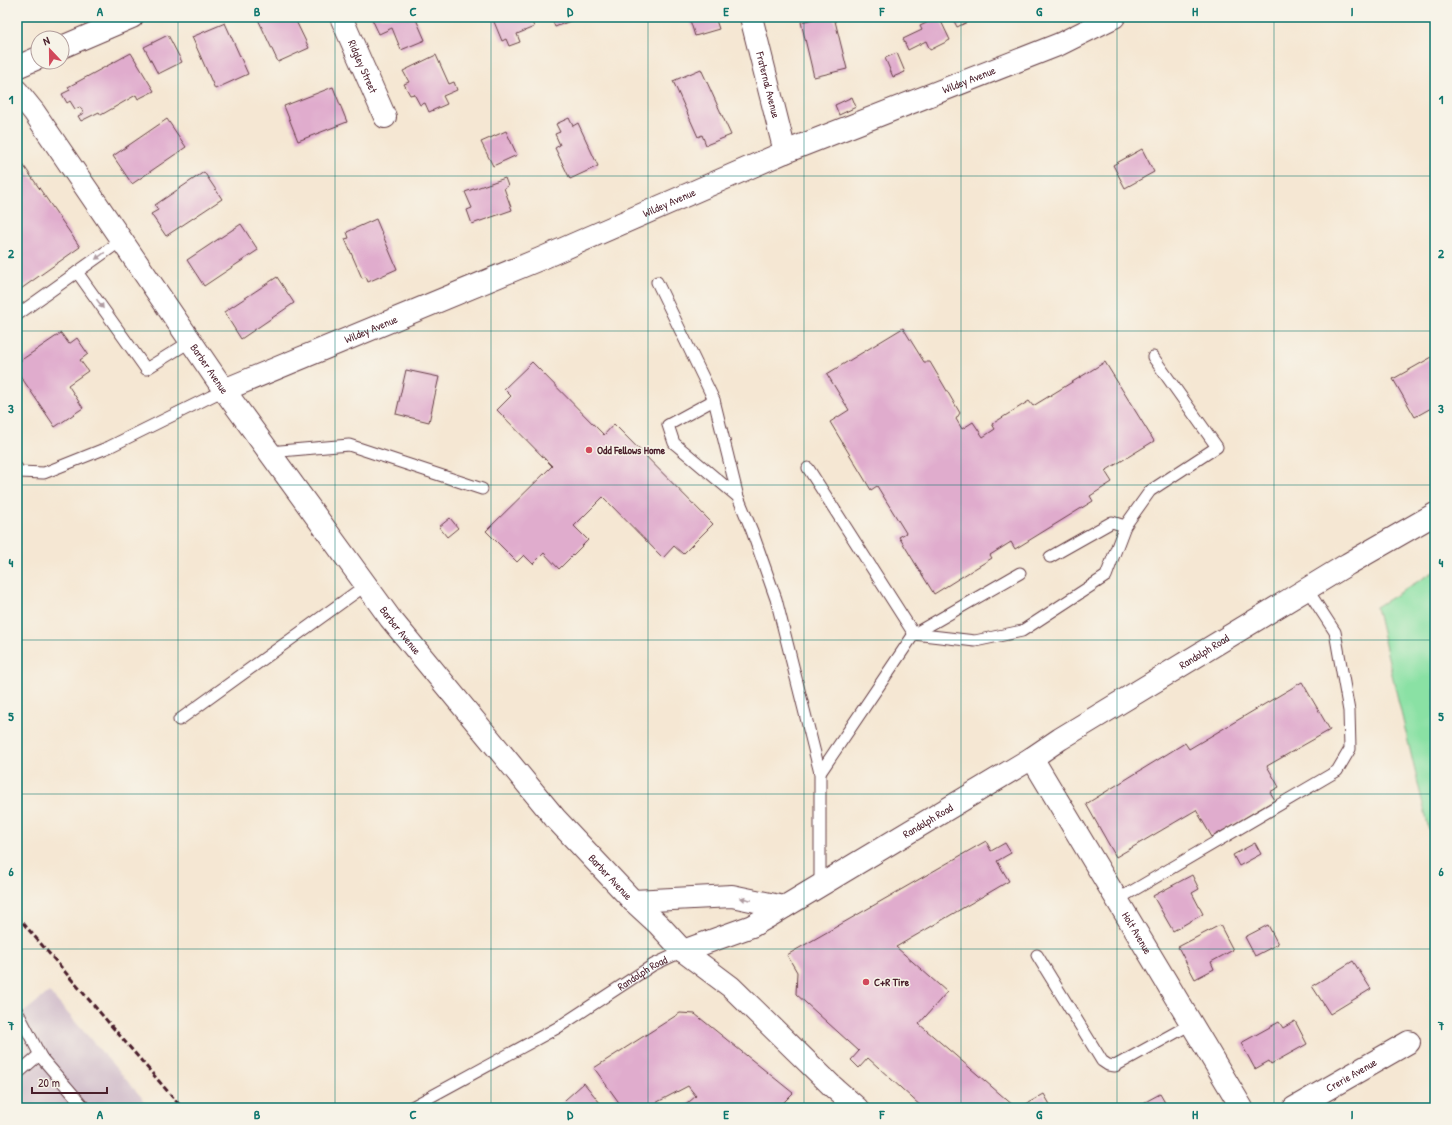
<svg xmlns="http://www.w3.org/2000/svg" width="1452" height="1125" viewBox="0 0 1452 1125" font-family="'Patrick Hand',sans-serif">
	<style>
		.industrial { fill: #d1bdcb }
		.green { fill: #8ae1a4; stroke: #6a8068 }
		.building { fill: #e0accd }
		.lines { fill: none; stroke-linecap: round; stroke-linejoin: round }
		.service-casing { stroke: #643d44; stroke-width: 13 }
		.minor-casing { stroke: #643d44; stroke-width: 24 }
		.tertiary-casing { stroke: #643d44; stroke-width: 24 }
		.service { stroke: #fff; stroke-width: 11 }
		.minor { stroke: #fff; stroke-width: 22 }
		.tertiary { stroke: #fff; stroke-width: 22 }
		.rail { stroke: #4a1f2b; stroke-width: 3; stroke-dasharray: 6 3; stroke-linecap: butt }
		.oneway { fill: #ae9aa0 }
		.grid { fill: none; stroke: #0f766e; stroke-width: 1; stroke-opacity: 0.55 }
		.poi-dot { fill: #d1495b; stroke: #f7f3e8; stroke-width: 1.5 }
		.labels { text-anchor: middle; stroke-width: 3; stroke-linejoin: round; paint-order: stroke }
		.street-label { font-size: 11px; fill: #4a1f2b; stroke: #f7f3e8 }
		.poi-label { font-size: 11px; font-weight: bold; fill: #4a1f2b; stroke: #f7f3e8; text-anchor: start }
		.neatline { fill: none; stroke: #0f766e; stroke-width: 1.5 }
		.grid-label { font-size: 13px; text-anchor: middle; font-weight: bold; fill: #0f766e }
	</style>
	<rect width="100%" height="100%" fill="#f7f3e8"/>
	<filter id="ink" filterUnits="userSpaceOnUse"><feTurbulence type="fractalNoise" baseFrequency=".025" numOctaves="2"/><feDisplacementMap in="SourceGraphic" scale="8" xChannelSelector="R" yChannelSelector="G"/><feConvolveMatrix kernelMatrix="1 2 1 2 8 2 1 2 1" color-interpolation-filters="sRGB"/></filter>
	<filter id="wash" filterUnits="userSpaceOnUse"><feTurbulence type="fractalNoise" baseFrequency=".012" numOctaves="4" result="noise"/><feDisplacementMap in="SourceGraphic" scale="16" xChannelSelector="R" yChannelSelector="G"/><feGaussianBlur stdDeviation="0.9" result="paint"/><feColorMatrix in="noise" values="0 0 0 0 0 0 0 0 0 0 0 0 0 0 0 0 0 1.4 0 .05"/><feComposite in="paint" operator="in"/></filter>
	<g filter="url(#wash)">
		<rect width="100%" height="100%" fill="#f5e7d3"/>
		<polygon class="industrial" points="49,992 151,1108 17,1108 17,1018"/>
		<polygon class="green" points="1435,571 1435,855 1376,607"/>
		<g id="blocks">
			<g class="building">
				<polygon points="257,17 294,17 309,48 278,62"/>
				<polygon points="371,17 415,17 425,40 401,50 392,28 379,34"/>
				<polygon points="492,17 522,17 523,20 530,17 534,27 517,34 520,42 509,46 506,39 502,41"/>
				<polygon points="551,17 580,17 555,27"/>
				<polygon points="689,17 715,17 719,29 695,36"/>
				<polygon points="821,17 834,17 847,69 814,77 801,22"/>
				<polygon points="939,17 950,40 930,50 926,41 908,50 903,39 922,30 920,26"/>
				<polygon points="952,17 978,17 957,27"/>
				<polygon points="225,23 248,74 215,89 192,37"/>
				<polygon points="168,35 182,62 158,74 144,47"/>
				<polygon points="131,53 154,91 138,99 136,95 101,115 99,112 81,121 78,116 84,113 80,107 75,109 70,101 67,103 62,94 70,90 68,87"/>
				<polygon points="897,53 905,72 893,77 885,58"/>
				<polygon points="436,55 449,84 454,82 457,90 443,96 447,104 429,112 425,103 420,105 414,94 410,95 404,84 409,82 403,71"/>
				<polygon points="701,69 731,135 706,145 702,135 698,137 673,81"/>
				<polygon points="333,87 347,122 298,141 284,106"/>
				<polygon points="852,97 856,107 839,115 835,105"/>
				<polygon points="569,118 573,126 578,123 598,166 570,179 555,148 560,145 555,134 560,132 556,124"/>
				<polygon points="167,119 186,147 132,184 113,156"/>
				<polygon points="506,131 517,155 493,166 481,142"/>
				<polygon points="1142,149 1154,172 1125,188 1113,165"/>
				<polygon points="17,156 80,247 18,291 17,289"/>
				<polygon points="204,172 222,199 166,236 151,214 158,210 155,205"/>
				<polygon points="505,178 508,186 504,188 512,210 472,224 467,210 472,208 465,192"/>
				<polygon points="376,219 397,269 368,282 366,277 362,278 345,239 349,238 347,232"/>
				<polygon points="241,224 258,250 204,286 187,260"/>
				<polygon points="277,277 294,303 241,339 224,312"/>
				<polygon points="903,328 924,362 930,362 960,413 956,419 962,429 973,422 983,437 995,429 992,424 1029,401 1033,406 1105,362 1154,441 1105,471 1112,482 1090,496 1093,501 1015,549 1011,542 990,555 992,558 934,594 899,537 906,533 877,486 871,490 830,422 849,410 827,374"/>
				<polygon points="61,333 69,344 77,338 88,354 80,360 88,371 68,385 83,408 55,427 17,371 17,363"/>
				<polygon points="1432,357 1435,362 1435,411 1433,407 1415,417 1393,379"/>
				<polygon points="532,362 604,435 614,424 713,524 683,554 674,546 663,558 603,497 574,526 588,540 559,569 544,553 533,564 524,555 517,562 486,531 552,466 497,410 511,396 504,389"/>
				<polygon points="406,370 439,377 429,422 396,414"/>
				<polygon points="450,518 458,528 447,537 439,527"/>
				<polygon points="1302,682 1330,730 1267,766 1279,787 1270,792 1275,800 1212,837 1196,810 1116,857 1086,804 1185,743 1189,749"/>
				<polygon points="986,841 991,851 1005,843 1011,853 997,861 1009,881 896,947 947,992 919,1024 1014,1106 1011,1108 923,1108 868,1058 859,1068 851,1060 859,1051 796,994 797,972 787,955"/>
				<polygon points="1255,843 1261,854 1239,866 1233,855"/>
				<polygon points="1192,875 1199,889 1192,893 1203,914 1173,931 1153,896"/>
				<polygon points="1220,925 1233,950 1211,962 1214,969 1195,979 1178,947"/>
				<polygon points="1268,925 1278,944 1255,956 1245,937"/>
				<polygon points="1353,961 1371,989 1330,1014 1312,986"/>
				<polygon points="680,1013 695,1014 793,1093 778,1108 682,1108 696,1096 688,1086 646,1108 623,1108 594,1068"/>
				<polygon points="1295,1021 1307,1044 1271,1064 1269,1061 1255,1069 1241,1043 1279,1022 1283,1028"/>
				<polygon points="584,1083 604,1108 556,1108"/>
				<polygon points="1044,1094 1052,1108 1019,1108"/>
				<polygon points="1160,1094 1168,1108 1134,1108"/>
				<polygon points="1388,1103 1391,1108 1379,1108"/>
			</g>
		</g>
	</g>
	<g filter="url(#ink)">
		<use href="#blocks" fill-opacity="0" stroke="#643d44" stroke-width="1"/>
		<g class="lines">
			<g class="service-casing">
				<g id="service">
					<polyline points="77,272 146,369 191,341"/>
					<polyline points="657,282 714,400 738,497 752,531 776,599 820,773 820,886"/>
					<polyline points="17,315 122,240"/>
					<polyline points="714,400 668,425 674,443 738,497"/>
					<polyline points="269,452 349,445 482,489"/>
					<polyline points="17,468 19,472 44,473 109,447 224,390"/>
					<polyline points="808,468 914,634 1020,573"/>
					<polyline points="1050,557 1112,522 1125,526"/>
					<polyline points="179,720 366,585"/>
					<polyline points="820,773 914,634 975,641 1022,631 1106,576 1125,526 1150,491 1217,447 1153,357"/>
					<polyline points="1117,900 1337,771 1350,749 1349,711 1335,632 1307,589"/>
					<polyline points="1037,955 1102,1061 1108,1065 1115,1066 1191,1024"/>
					<polyline points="17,1011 41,1057"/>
					<polyline points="17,1074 39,1055 85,1108"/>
					<path id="s1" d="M410,1108L557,1028L653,965L683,951"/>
				</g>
			</g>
			<g class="minor-casing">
				<g id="minor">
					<path id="s2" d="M341,17L385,117"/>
					<path id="s3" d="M751,17L785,152"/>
					<polyline points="62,47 132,17"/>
					<polyline points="17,67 38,58"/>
					<path id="s4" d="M224,390L540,259L785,152L1060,44L1114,17"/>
					<path id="s5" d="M1032,758L1242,1108"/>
					<polyline points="683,951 731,987 832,1086 857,1108"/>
					<path id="s6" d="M1294,1108L1409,1042"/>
				</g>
			</g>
			<g class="tertiary-casing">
				<g id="tertiary">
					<path id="s7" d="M17,91L34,112L224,390L390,618L555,818L633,901L659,925L683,951L752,926L771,915L1032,758L1060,739L1348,564L1435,514"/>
					<polyline points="633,901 732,896 784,907"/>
				</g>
			</g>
			<use href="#service" class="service"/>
			<use href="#minor" class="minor"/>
			<use href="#tertiary" class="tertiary"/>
			<polyline class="rail" points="17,916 182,1108"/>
		</g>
		<defs><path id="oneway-solid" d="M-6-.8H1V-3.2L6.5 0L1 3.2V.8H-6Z"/></defs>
		<g class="oneway">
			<use href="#oneway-solid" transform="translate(100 256) rotate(144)"/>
			<use href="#oneway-solid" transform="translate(100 304) rotate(54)"/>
			<use href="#oneway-solid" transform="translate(746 899) rotate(-168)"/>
		</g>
	</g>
	<path class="grid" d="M178,17V1108M335,17V1108M491,17V1108M648,17V1108M804,17V1108M961,17V1108M1117,17V1108M1274,17V1108M17,176H1435M17,331H1435M17,485H1435M17,640H1435M17,794H1435M17,949H1435"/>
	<g class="poi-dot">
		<circle cx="589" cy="450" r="4"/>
		<circle cx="866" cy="982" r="4"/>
	</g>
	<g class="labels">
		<g class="street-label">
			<text dy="4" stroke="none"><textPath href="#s2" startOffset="54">Ridgley Street</textPath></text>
			<text dy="4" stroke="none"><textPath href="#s4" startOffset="807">Wildey Avenue</textPath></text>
			<text dy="4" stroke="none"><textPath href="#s3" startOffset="70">Fraternal Avenue</textPath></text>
			<text dy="4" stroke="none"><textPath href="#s4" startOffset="483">Wildey Avenue</textPath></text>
			<text dy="4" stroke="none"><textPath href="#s4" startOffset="159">Wildey Avenue</textPath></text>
			<text dy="4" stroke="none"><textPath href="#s7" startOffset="338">Barber Avenue</textPath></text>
			<text dy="4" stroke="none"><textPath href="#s7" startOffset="662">Barber Avenue</textPath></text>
			<text dy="4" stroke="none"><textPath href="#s7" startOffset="1692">Randolph Road</textPath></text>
			<text dy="4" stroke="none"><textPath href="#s7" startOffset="1368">Randolph Road</textPath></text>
			<text dy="4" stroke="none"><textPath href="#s7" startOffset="986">Barber Avenue</textPath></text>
			<text dy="4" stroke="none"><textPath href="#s5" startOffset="204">Holt Avenue</textPath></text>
			<text dy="4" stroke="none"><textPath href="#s1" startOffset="269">Randolph Road</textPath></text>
			<text dy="4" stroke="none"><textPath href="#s6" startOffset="66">Crerie Avenue</textPath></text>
		</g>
		<g class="poi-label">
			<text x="597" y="454">Odd Fellows Home</text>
			<text x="874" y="986">C+R Tire</text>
		</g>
	</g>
	<rect width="1452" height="1125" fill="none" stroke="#f7f3e8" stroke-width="44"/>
	<g transform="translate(50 50) rotate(338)"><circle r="19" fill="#f7f3e8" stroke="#b29e9c"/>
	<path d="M0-3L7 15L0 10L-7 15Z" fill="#d1495b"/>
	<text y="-6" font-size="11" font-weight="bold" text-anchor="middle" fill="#4a1f2b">N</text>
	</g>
	<path d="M32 1087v6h75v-6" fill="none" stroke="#4a1f2b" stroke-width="2"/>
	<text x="38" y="1087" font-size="12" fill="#4a1f2b" stroke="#f7f3e8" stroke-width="3" paint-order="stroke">20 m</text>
	<rect x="22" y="22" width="1408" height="1081" class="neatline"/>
	<g class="grid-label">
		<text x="100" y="16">A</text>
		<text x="257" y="16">B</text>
		<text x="413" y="16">C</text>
		<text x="570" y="16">D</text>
		<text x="726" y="16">E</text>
		<text x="882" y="16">F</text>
		<text x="1039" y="16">G</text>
		<text x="1195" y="16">H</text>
		<text x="1352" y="16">I</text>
		<text x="11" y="104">1</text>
		<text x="1441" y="104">1</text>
		<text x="11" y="258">2</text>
		<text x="1441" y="258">2</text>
		<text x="11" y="413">3</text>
		<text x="1441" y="413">3</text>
		<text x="11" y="567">4</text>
		<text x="1441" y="567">4</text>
		<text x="11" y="721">5</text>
		<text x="1441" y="721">5</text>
		<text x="11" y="876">6</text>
		<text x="1441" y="876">6</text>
		<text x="11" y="1030">7</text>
		<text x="1441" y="1030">7</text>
		<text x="100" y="1119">A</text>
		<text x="257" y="1119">B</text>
		<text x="413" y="1119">C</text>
		<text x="570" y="1119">D</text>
		<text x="726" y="1119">E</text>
		<text x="882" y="1119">F</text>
		<text x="1039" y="1119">G</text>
		<text x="1195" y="1119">H</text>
		<text x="1352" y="1119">I</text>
	</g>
</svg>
